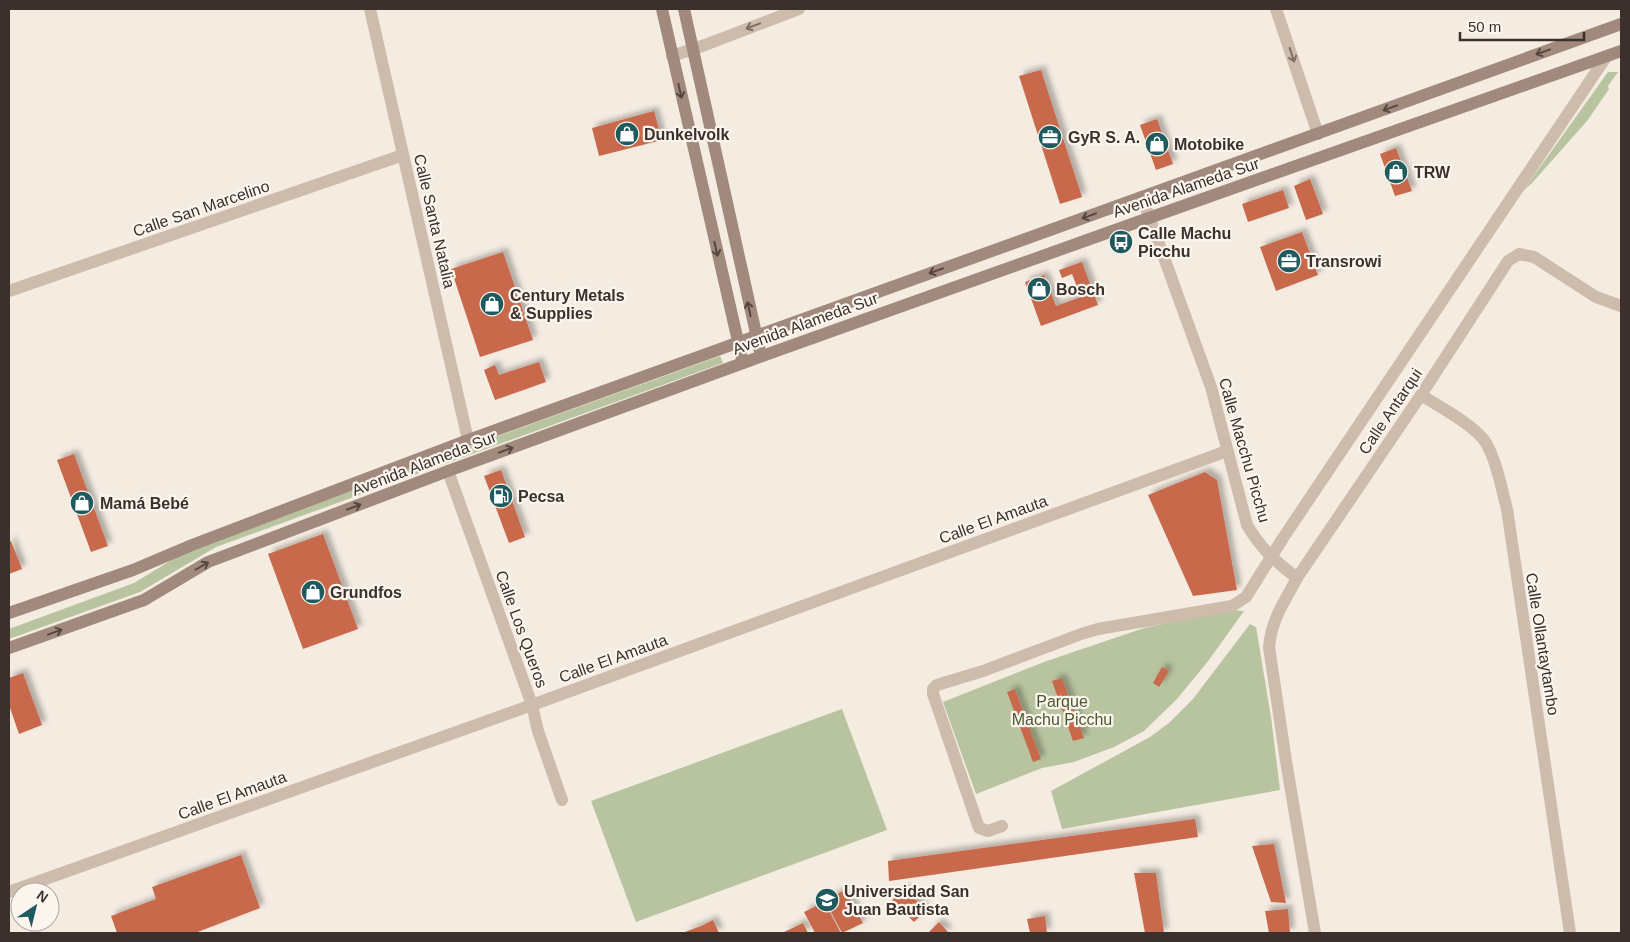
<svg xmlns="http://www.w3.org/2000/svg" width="1630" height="942" viewBox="0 0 1630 942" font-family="Helvetica,sans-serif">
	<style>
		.green { fill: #b8c4a0 }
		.building { fill: #c8694b; filter: url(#shadow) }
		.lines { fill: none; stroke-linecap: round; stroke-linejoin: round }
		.street { stroke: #cdbbac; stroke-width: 12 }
		.secondary { stroke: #a18a7d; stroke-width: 12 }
		.oneway { stroke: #7d6f65 }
		.oneway2 { stroke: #544640 }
		.labels { text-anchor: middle; stroke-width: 4.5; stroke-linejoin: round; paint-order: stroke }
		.poi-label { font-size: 16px; font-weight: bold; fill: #3b302b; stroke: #fbf5ee; text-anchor: start }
		.street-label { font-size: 16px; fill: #3b302b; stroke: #fbf5ee }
		.park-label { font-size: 16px; fill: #4a5a2e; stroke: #fbf5ee }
	</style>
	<defs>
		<filter id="shadow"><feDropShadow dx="4.5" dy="-4.5" stdDeviation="2.5" flood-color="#0004"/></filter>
	</defs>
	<rect width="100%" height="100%" fill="#f4ebe1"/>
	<g class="green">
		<polygon points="1608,72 1618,72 1608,86 1609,89 1587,121 1532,183 1523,191"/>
		<polygon points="720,356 723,363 216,547 140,592 9,639 9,629 134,583 196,545"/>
		<polygon points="1229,610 1244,611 1209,660 1177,699 1144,731 1114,747 1074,762 1042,768 976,794 943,702 1044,662 1144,628"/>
		<polygon points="1250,624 1256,627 1271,717 1280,790 1062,829 1051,791 1150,737 1169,723 1193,699"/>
		<polygon points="842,709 887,830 636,922 591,801"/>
	</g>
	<g class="building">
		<polygon points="1041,70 1082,197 1060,204 1019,76"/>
		<polygon points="654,111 662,140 599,156 592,128"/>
		<polygon points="1157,119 1173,164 1156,170 1140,125"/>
		<polygon points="1396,148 1412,191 1395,196 1380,154"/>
		<polygon points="1310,179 1323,214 1306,220 1294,186"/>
		<polygon points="1283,190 1289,208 1248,222 1242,204"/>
		<polygon points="1302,232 1318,275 1276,291 1260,247"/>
		<polygon points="503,252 533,340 480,357 451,269"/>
		<polygon points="1082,262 1098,305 1041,326 1025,282 1044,275 1056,306 1081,297 1072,274 1062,278 1059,270"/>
		<polygon points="539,362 546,382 495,400 484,370 495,365 499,375"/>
		<polygon points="74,454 108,546 91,552 57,460"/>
		<polygon points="501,470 525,537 509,543 484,476"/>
		<polygon points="1205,472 1217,480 1237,590 1193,596 1148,495"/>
		<polygon points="323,534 358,629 303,649 268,554"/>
		<polygon points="11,541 22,569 9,574 9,542"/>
		<polygon points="1162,667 1169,671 1159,687 1153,683"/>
		<polygon points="23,673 42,725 19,734 9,705 9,678"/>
		<polygon points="1062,678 1084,738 1073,741 1052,681"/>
		<polygon points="1015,689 1041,759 1033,762 1007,692"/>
		<polygon points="1195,819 1198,837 889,881 888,861"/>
		<polygon points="1274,844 1286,903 1271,902 1252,846"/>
		<polygon points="241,855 260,908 195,933 117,933 111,916 156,899 152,887"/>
		<polygon points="1134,873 1156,873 1164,933 1145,933"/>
		<polygon points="905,888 926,911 914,922 892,900"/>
		<polygon points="845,890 863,923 842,933 825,900"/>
		<polygon points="824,902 841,933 815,933 804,912"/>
		<polygon points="1288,909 1290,933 1269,933 1265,911"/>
		<polygon points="1045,916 1047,933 1030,933 1027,919"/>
		<polygon points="713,920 719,933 682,933 701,926"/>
		<polygon points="939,922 949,933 928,933"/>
		<polygon points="803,923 808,933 782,933"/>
	</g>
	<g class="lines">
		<g class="street">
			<polyline points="370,9 468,440"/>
			<polyline points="1276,9 1318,134"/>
			<polyline points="672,56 705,45 799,9"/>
			<path d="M1142,197L1211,387L1247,525C1262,550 1275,561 1297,578"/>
			<polyline points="9,291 403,155"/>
			<path d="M1421,395C1438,406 1476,426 1486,443C1497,462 1501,487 1507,509L1570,933"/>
			<polyline points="448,471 532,705 538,731 562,800"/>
			<polyline points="1002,826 988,831 979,828 933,694 933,689 937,685 983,671 1081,634 1098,629 1232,606 1246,597 1283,538 1606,57"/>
			<polyline points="9,892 532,705 1227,451"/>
			<path d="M1315,933L1286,761L1269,647C1272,618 1284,603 1297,578L1421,395L1508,261L1519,254L1534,257L1596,297L1621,306"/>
		</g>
		<g class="secondary">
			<polyline points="662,9 743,363"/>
			<polyline points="684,9 761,356"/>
			<polyline points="9,613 133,570 192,545 468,440 1621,24"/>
			<polyline points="9,648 144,600 208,562 448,471 743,363 1132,224 1621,51"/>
		</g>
	</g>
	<defs><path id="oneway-shaft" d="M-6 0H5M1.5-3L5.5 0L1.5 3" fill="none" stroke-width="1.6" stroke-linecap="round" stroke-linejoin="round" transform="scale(1.25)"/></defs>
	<g class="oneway">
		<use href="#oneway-shaft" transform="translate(753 26) rotate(159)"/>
		<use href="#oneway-shaft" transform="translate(1292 55) rotate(72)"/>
	</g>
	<g class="oneway2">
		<use href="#oneway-shaft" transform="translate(1543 52) rotate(160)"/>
		<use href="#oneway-shaft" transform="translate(680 91) rotate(77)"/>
		<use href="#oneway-shaft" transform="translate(1390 108) rotate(160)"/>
		<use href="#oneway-shaft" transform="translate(1089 216) rotate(160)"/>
		<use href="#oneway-shaft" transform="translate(716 249) rotate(77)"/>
		<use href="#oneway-shaft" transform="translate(936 271) rotate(160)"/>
		<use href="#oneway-shaft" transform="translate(749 309) rotate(-102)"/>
		<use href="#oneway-shaft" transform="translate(506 450) rotate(-20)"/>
		<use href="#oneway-shaft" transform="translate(354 507) rotate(-21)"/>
		<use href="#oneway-shaft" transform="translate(202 566) rotate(-30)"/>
		<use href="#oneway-shaft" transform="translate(55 632) rotate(-20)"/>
	</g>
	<defs>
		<g id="shop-disc" transform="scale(1.25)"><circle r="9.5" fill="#1f5a5e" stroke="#fbf5ee"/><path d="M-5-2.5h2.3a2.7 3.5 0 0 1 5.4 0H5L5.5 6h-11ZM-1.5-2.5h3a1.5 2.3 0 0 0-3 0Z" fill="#fff"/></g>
		<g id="office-disc" transform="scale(1.25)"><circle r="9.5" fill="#1f5a5e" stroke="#fbf5ee"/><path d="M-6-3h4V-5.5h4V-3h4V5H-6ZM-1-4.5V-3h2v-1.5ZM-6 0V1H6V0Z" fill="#fff"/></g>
		<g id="bus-disc" transform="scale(1.25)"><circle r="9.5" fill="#1f5a5e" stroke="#fbf5ee"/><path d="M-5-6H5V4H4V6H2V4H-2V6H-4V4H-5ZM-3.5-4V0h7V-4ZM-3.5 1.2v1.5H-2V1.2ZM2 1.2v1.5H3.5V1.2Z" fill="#fff"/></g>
		<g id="fuel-disc" transform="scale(1.25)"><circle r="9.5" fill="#1f5a5e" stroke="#fbf5ee"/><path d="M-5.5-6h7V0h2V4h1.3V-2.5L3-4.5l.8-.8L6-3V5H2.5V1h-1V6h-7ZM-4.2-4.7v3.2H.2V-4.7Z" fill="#fff"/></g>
		<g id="university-disc" transform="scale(1.25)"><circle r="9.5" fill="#1f5a5e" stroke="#fbf5ee"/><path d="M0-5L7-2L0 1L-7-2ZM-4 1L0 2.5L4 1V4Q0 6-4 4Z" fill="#fff"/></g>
	</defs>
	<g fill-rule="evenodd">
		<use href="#shop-disc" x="627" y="134"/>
		<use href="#office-disc" x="1050" y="137"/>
		<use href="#shop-disc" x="1157" y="144"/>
		<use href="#shop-disc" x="1396" y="172"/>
		<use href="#bus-disc" x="1121" y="242"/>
		<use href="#office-disc" x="1289" y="261"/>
		<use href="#shop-disc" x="1039" y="289"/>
		<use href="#shop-disc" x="492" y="304"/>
		<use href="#fuel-disc" x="501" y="496"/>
		<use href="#shop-disc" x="82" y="503"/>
		<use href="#shop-disc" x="313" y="592"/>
		<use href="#university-disc" x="827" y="900"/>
	</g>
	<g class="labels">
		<g class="poi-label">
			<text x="644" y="140">Dunkelvolk</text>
			<text x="1068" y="143">GyR S. A.</text>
			<text x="1174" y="150">Motobike</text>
			<text x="1414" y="178">TRW</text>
			<text x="1138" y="239">Calle Machu<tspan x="1138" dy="18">Picchu</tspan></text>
			<text x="1306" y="267">Transrowi</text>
			<text x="1056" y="295">Bosch</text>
			<text x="510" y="301">Century Metals<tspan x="510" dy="18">&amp; Supplies</tspan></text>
			<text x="518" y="502">Pecsa</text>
			<text x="100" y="509">Mamá Bebé</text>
			<text x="330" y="598">Grundfos</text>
			<text x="844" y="897">Universidad San<tspan x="844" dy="18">Juan Bautista</tspan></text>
		</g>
		<g class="street-label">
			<text transform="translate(1186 187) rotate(-19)" y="6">Avenida Alameda Sur</text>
			<text transform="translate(201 208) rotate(-19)" y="6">Calle San Marcelino</text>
			<text transform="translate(435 221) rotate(77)" y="6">Calle Santa Natalia</text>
			<text transform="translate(805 323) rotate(-20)" y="6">Avenida Alameda Sur</text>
			<text transform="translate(1390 411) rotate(-56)" y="6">Calle Antarqui</text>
			<text transform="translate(1245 450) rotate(74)" y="6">Calle Macchu Picchu</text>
			<text transform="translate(424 463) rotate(-21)" y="6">Avenida Alameda Sur</text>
			<text transform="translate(993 519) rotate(-20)" y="6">Calle El Amauta</text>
			<text transform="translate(522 629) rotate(70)" y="6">Calle Los Queros</text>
			<text transform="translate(1543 644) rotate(81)" y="6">Calle Ollantaytambo</text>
			<text transform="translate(613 658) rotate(-20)" y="6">Calle El Amauta</text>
			<text transform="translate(232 795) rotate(-20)" y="6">Calle El Amauta</text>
		</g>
		<g class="park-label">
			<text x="1062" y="707">Parque<tspan x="1062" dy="18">Machu Picchu</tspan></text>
		</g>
	</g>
	<rect width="1630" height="942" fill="none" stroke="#3b302b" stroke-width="20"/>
	<g transform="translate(35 907) rotate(35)"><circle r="24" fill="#fbf5ee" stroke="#aea6a0"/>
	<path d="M0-4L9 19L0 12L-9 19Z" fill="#1f5a5e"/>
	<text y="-8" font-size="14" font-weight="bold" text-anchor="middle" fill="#3b302b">N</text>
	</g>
	<path d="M1460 32v8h124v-8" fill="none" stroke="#3b302b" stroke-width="2.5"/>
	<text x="1468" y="32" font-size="15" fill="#3b302b" stroke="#fbf5ee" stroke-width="4" paint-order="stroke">50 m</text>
</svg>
